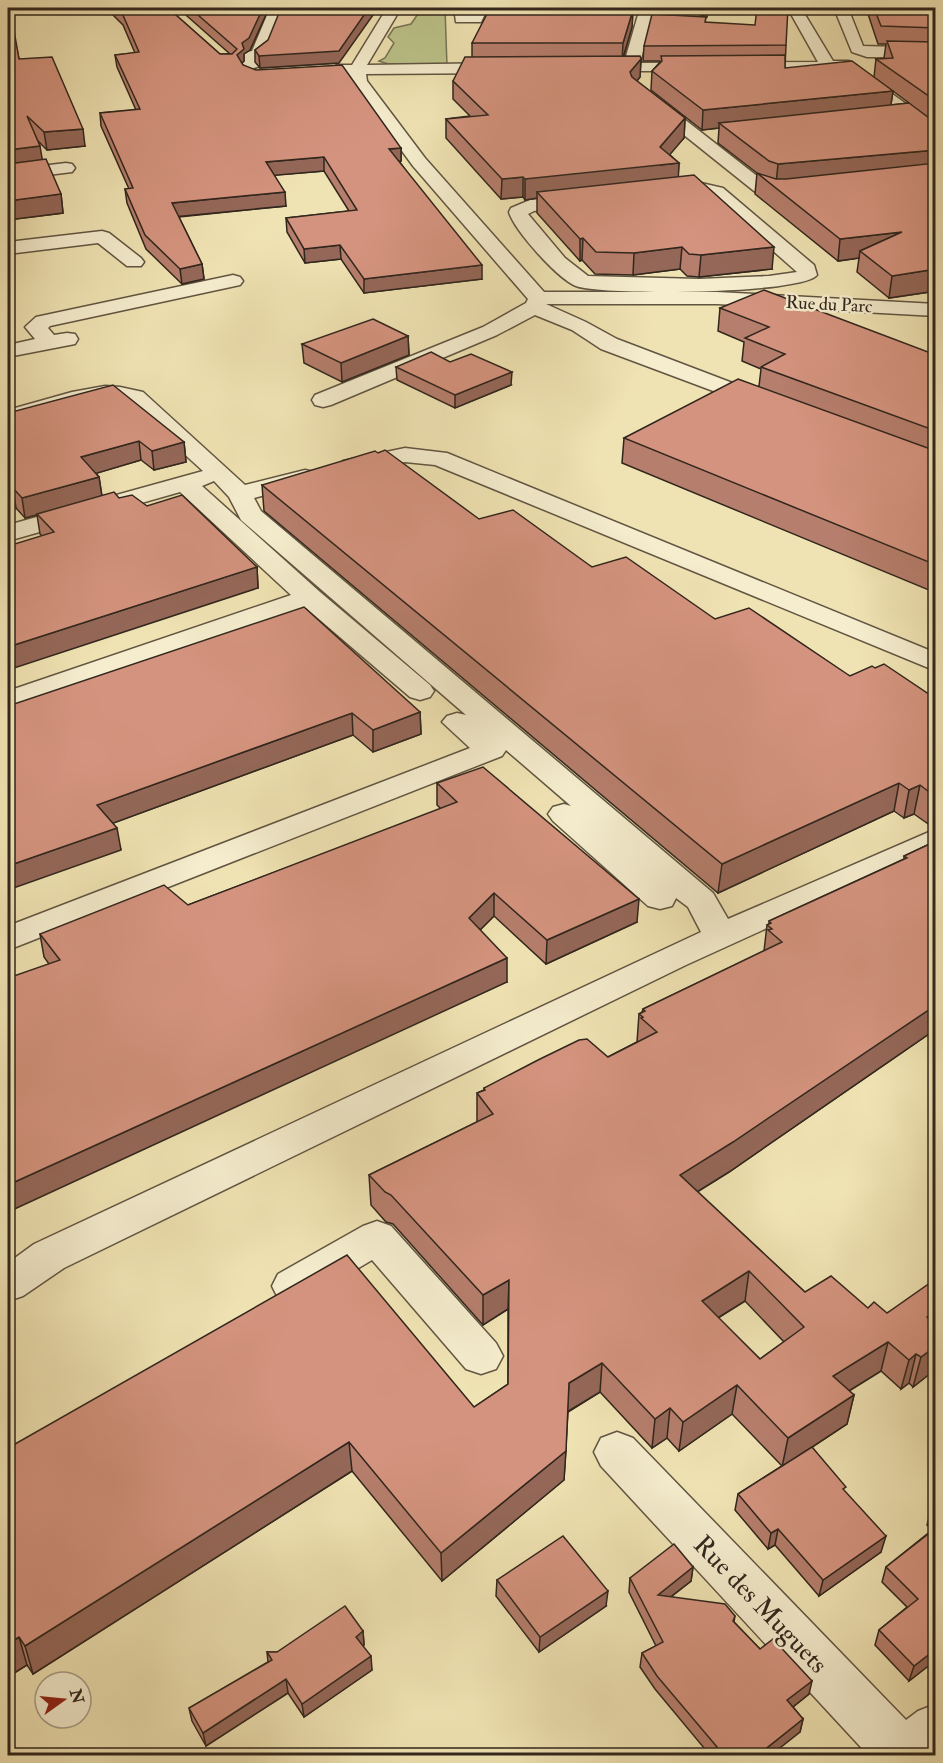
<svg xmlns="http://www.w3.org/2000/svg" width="943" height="1763" viewBox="0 0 943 1763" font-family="'IM FELL Double Pica',serif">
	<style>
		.green { fill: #bcc38a; stroke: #767454; stroke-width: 1.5 }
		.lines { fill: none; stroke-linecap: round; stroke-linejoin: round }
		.minor-casing { stroke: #615542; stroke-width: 3 }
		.minor { fill: #f5edce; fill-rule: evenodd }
		.wall { fill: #b67e6c; stroke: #31261d; stroke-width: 1.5; fill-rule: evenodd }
		.shaded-wall { fill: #946758; stroke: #31261d; stroke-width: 1.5 }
		.building { fill: #d4937e; stroke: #31261d; stroke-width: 1.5; fill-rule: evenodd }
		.labels { text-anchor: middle; stroke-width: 5; stroke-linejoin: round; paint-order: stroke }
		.far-street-label { font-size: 18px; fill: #31261d; stroke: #f5edce }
		.near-street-label { font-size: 26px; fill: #31261d; stroke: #f5edce }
	</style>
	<rect width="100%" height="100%" fill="#f0e3b3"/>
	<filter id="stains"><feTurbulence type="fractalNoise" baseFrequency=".00333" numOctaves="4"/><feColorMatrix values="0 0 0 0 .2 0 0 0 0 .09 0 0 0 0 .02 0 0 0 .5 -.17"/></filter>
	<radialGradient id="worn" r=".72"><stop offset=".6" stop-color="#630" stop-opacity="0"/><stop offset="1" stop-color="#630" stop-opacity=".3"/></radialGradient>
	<polygon class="green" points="422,8 445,8 447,66 388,64 379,61 385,58 394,43 388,37 394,28 411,24"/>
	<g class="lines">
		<g class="minor-casing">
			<g id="minor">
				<polygon points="270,8 284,8 264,57 268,62 265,65 242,71 224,66 221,63 229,55 252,51"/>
				<polygon points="387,8 401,8 367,65 504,63 512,68 504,73 366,74 367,81 425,158 544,292 717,292 936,304 936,316 717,304 546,304 586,322 617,339 772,398 775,403 772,408 764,410 601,349 572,330 535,315 497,335 331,405 323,407 315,405 312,400 315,395 483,327 526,303 528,299 413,166 351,81 350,75 337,75 329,70 337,65 352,65"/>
				<polygon points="454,8 468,8 468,15 471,15 474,8 488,8 481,22 456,22"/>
				<polygon points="640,8 654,8 640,63 818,62 791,14 723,12 716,8 801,8 833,61 849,61 857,66 849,71 590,71 587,68 595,63 624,63"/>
				<polygon points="834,8 848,8 863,46 936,48 936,58 867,57 852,52"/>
				<polygon points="855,69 861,71 936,126 936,139 930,138 849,77 847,74 849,71"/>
				<path d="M650,95L656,97L766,183C779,188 791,183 804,186L807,190L804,194C786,198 771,197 754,191L644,103L642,100L644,97Z"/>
				<polygon points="66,163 72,164 75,168 72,172 8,180 8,170"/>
				<path d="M701,183L723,188L814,265L817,275C804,294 602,296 576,286C558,279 514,230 509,212L511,208L530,200ZM701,193L711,196L797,272L769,276L699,279L588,276L565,258L528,214L534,211Z"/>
				<polygon points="102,231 109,233 141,258 144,262 141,266 127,266 98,243 8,254 8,242"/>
				<polygon points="233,275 240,277 243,281 240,285 50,326 48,328 54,335 67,333 75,334 78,339 75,344 8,357 8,345 35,339 25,327 36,317"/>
				<polygon points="105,386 120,387 143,392 245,485 305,470 314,472 317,477 314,482 254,498 261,511 713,893 728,919 936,829 936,851 686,965 64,1268 23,1296 8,1301 8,1263 34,1244 701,932 688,907 676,898 672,906 660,909 648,906 553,821 548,814 553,807 564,804 571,806 506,750 502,756 8,950 8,926 470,748 442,722 447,716 457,713 466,715 241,520 229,497 214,481 202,486 320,592 430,685 434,691 430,697 420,700 410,697 306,608 8,709 8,691 291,595 180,492 8,541 8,525 203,471 127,402 105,400 88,402 8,424 8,410 72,392"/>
				<polygon points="405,448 447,453 936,653 936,671 435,465 405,462 352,473 343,471 340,466 343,461"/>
				<polygon points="377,1221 391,1226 496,1343 503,1356 496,1369 481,1374 466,1369 372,1260 308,1298 293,1303 278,1298 272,1286 278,1274 363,1226"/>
				<polygon points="617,1432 633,1438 906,1720 918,1711 936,1704 936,1756 869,1756 601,1466 594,1452 601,1438"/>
			</g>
		</g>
		<use href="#minor" class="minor"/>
	</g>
	<g class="wall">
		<polygon points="8,8 19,59 85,146 47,150 38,141 42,160 61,194 63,213 8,220"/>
		<polygon points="106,8 168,8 220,54 230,54 178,8 269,8 250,50 244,54 244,61 242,63 243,65 401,148 401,161 399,161 482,279 364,293 341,259 305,263 287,232 286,218 349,211 324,171 274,175 286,206 179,217 202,264 204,279 182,284 146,249 127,203 125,189 129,189 101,126 100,113 136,110 117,67 115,55 135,53 123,25"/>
		<polygon points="680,8 709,8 707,17"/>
		<path d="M866,8H936V291L889,298L857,272L859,258L838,261L755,194L757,173L718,143L719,128L702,130L651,90L652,71L660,62V61H643L644,46L706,17L705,22L786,45L785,68L874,77L876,59L884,58L886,44H878ZM893,91L909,103L891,105Z"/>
		<polygon points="633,10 632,27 624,56 641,59 640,77 637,81 685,118 684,138 669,154 679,163 678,177 772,269 699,277 687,276 680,269 633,275 595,274 582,260 580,261 537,213 537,198 525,200 523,197 501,199 446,138 446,119 470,116 453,99 453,81 472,57 472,43"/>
		<polygon points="268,40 339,63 260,68 255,62 255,50"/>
		<polygon points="720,308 936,355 936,593 622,463 624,438 759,386 761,369 742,361 744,342 718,331"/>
		<polygon points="408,336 409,355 342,382 304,363 302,344"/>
		<polygon points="450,362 511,385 455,408 397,380 396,367"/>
		<polygon points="8,413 184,442 186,462 154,470 141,460 96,473 99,477 102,496 119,498 147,506 257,567 258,588 42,536 40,534 37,515 25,518 16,508 11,510 8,505"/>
		<polygon points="262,485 479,519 850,676 875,668 936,699 936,828 934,828 914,814 904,818 894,811 718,893 264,511"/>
		<polygon points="8,706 420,712 421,734 373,752 353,735 113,823 121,850"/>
		<polygon points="437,783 637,922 546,964 494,916 480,930 507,982 49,964 44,957 40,934 188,905 441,809 437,805"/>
		<path d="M936,841V1029L729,1172L697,1192L805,1292L887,1313L936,1288V1369L913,1387L909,1383L901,1389L881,1371L849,1391L854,1395L847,1424L812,1447L845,1492L881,1552L819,1596L775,1545L768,1549L735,1510L738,1494L782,1466L732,1414L679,1451L667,1438L652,1448L600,1392L568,1412L564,1480L442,1581L352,1471L33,1674L27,1665L8,1677V1448L474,1407L508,1384V1309L483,1325L393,1224L386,1222L371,1205L369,1175L477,1122V1093L484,1090V1088L608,1057L637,1042L639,1014L642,1012L643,1009L764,951L767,925L769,924V921L904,859V856ZM745,1301L784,1342L760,1359L718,1318Z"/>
		<polygon points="936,1507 936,1660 909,1681 875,1645 879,1630 907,1607 882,1582 886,1567 932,1530 927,1525 931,1510"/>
		<polygon points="693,1567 691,1581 671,1597 735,1616 734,1622 760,1649 809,1694 793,1707 803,1719 800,1732 709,1754 655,1689 640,1667 642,1653 656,1646 629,1592 630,1578"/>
		<polygon points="497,1580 606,1606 539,1652 496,1596"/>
		<polygon points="363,1631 364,1645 363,1646 372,1670 304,1717 288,1693 206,1746 192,1721 189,1708 268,1662 267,1652 277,1652"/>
	</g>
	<g class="shaded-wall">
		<polygon points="263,8 269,8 250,50 244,54 244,61 238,67 237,55 242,43"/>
		<polygon points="369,8 378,8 339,63 260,68 259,56"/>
		<polygon points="633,10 632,27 622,61 623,43"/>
		<polygon points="641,59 640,77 629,91 630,72"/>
		<polygon points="893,91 890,110 719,123 719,128 702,130 703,110"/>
		<polygon points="685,118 684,138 661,165 679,163 678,183 537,192 537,198 525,200 525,179 660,147"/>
		<polygon points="83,129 85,146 47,150 44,132"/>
		<polygon points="40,146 43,164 8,169 8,150"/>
		<polygon points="401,148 401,161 390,162 389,149"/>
		<polygon points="936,150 936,170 776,185 778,164"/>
		<polygon points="324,157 324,171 267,176 266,162"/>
		<polygon points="523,177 523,197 501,199 502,179"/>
		<polygon points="285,192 286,206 173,217 172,203"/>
		<polygon points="61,194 63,213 8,220 8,201"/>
		<polygon points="902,232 860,251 859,258 838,261 840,239"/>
		<polygon points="583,238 582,260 580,261 580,239"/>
		<polygon points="340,245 341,259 305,263 304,249"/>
		<polygon points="682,247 680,269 633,275 634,253"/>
		<polygon points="774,247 772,269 699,277 701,255"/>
		<polygon points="202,264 204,279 182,284 180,269"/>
		<polygon points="482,265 482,279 364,293 364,279"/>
		<polygon points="936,269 936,291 889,298 892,276"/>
		<polygon points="408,336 409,355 342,382 341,363"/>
		<polygon points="512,372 511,385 455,408 455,395"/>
		<polygon points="139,441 141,460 84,477 81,457"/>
		<polygon points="184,442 186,462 154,470 152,451"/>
		<polygon points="99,477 102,497 25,518 22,498"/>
		<polygon points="13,488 16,508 11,510 8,489"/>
		<polygon points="257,567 258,588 8,670 8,647"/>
		<polygon points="420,712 421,734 373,752 373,730"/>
		<polygon points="352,713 353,735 100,828 97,805"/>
		<polygon points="899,783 894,811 718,893 722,864"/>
		<polygon points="920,785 914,814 904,818 909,790"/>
		<polygon points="117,828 121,850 8,890 8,866"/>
		<polygon points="494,893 494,916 469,941 469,918"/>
		<polygon points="639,899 637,922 546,964 547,940"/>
		<polygon points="507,958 507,982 8,1212 8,1185"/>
		<polygon points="936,1005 936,1029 729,1172 676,1205 680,1175"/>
		<polygon points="749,1271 745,1301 698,1330 702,1301"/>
		<polygon points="509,1280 508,1309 483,1325 483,1295"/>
		<polygon points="936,1310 936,1333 927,1317"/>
		<polygon points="888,1342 881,1371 826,1405 833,1376"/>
		<polygon points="936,1346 936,1369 913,1387 921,1357"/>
		<polygon points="916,1354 909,1383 901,1389 909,1360"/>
		<polygon points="602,1363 600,1392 567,1412 569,1383"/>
		<polygon points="737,1385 732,1414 679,1451 683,1422"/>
		<polygon points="854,1395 847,1424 782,1467 788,1438"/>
		<polygon points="670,1408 667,1438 652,1448 655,1419"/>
		<polygon points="349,1442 352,1471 33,1674 25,1646"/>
		<polygon points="566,1451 564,1480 442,1581 441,1553"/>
		<polygon points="778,1529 775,1545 768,1549 771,1533"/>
		<polygon points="886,1536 881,1552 819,1596 823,1580"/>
		<polygon points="693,1567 691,1581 656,1608 658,1595"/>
		<polygon points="608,1591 606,1606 539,1652 540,1637"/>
		<polygon points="363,1631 364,1645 357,1651 356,1637"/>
		<polygon points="19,1637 27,1665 8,1677 8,1644"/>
		<polygon points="936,1649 936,1660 909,1681 914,1666"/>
		<polygon points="371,1656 372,1670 304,1717 302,1704"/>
		<polygon points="286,1679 288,1693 206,1746 203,1733"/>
		<polygon points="812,1681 809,1694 784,1714 787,1700"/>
		<polygon points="803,1719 800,1732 771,1755 758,1755"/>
	</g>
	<g class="building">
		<polygon points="8,8 10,8 19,59 52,57 83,129 44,132 27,116 40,146 8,150"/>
		<polygon points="116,8 168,8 220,54 232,54 237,49 190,8 263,8 249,38 242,43 244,49 237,55 243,65 256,70 342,65 401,148 389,149 482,265 364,279 340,245 304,249 286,218 357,210 324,157 266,162 285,192 172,203 202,264 180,269 145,235 125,189 133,188 100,113 140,109 115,55 139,52 122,13"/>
		<polygon points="281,8 369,8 339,51 259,56 255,50 268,40"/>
		<polygon points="490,8 580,8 633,10 623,43 472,43"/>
		<polygon points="757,8 788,8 786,45 644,46 652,14 706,17 705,22 755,25"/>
		<polygon points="874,8 936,8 936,28 881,26"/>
		<polygon points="887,41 936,42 936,101 876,59 893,58"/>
		<polygon points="785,55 785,68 852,61 893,91 703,110 652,71 662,61 661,56"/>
		<polygon points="640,56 641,59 630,72 632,77 685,118 660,147 679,163 525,179 523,177 502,179 446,119 488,115 453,81 465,57"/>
		<polygon points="909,103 932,120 936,121 936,150 778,164 769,161 719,123"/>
		<polygon points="46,159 61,194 8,201 8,164"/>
		<polygon points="936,163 936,269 892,276 860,251 902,232 840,239 757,173 776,179 786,179"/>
		<polygon points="694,175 774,247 701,255 689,254 682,247 634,253 596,252 583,238 580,239 537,192"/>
		<polygon points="764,290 936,355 936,431 761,367 785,354 745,338 769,327 720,308"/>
		<polygon points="373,319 408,336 341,363 302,344"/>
		<polygon points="431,352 450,362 471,354 512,372 455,395 396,367"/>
		<polygon points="738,379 936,451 936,565 624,438"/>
		<polygon points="113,385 184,442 152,451 139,441 81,457 99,477 22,498 13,488 8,489 8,413"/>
		<polygon points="385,450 479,519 513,510 592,567 626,557 715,619 749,608 850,676 872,666 875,668 884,664 936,699 936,797 920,785 909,790 899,783 722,864 262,485 375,451 378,453"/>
		<polygon points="114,492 119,498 132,495 147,506 182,495 257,567 8,647 8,546 54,532 37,514"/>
		<polygon points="304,607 420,712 373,730 352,713 97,805 117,828 8,866 8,706"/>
		<polygon points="483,767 639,899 547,940 494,893 469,918 507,958 8,1185 8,978 60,960 40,934 164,885 188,905 457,802 437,783"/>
		<path d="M936,841V1005L733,1142L680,1175L805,1292L831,1276L868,1308L874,1302L887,1313L930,1283L936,1288V1310L927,1317L936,1325V1346L921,1357L916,1354L909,1360L888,1342L833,1376L854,1395L788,1438L737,1385L683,1422L670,1408L655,1419L602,1363L569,1383L566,1451L441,1553L349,1442L25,1646L19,1637L8,1644V1448L347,1255L474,1407L508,1384L509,1280L483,1295L391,1195L385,1192L369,1175L493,1114L477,1093L485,1090L484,1088L538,1060L579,1040L587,1039L608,1057L657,1032L641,1018L643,1017L639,1014L645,1011L643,1009L782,942L768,930L772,929L767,925L771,923L769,921L907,858L904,856ZM749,1271L804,1327L760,1359L702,1301Z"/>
		<polygon points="812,1447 846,1487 843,1489 886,1536 823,1580 778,1529 771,1533 738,1494"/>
		<polygon points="936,1507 936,1514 931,1510"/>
		<polygon points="936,1528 936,1649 914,1666 879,1630 918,1599 886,1567"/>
		<polygon points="563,1536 608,1591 540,1637 497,1580"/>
		<polygon points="674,1544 693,1567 658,1595 725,1604 735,1616 733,1621 760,1649 773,1639 812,1681 787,1700 803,1719 758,1755 707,1755 717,1747 657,1676 642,1653 663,1642 630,1578"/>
		<polygon points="345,1606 363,1631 356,1637 371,1656 302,1704 286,1679 203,1733 189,1708 272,1660 267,1652 277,1652"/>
	</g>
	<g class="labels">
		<g class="far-street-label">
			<text transform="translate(829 304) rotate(3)" y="6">Rue du Parc</text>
		</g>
		<g class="near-street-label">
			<text transform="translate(761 1604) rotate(46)" y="9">Rue des Muguets</text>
		</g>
	</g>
	<rect width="943" height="1763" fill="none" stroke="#f0e3b3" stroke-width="30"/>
	<rect x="9" y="9" width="925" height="1745" fill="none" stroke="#31261d" stroke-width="3"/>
	<rect x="15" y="15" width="913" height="1733" fill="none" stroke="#31261d" stroke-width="1.5"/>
	<g transform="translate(63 1700) rotate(75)"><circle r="28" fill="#f5edce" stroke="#a79d87" stroke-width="1.5"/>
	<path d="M0-4.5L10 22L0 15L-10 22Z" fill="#8f2418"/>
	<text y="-9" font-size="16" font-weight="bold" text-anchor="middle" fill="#31261d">N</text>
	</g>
	<rect width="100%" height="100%" filter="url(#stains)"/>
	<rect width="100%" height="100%" fill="url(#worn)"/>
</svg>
